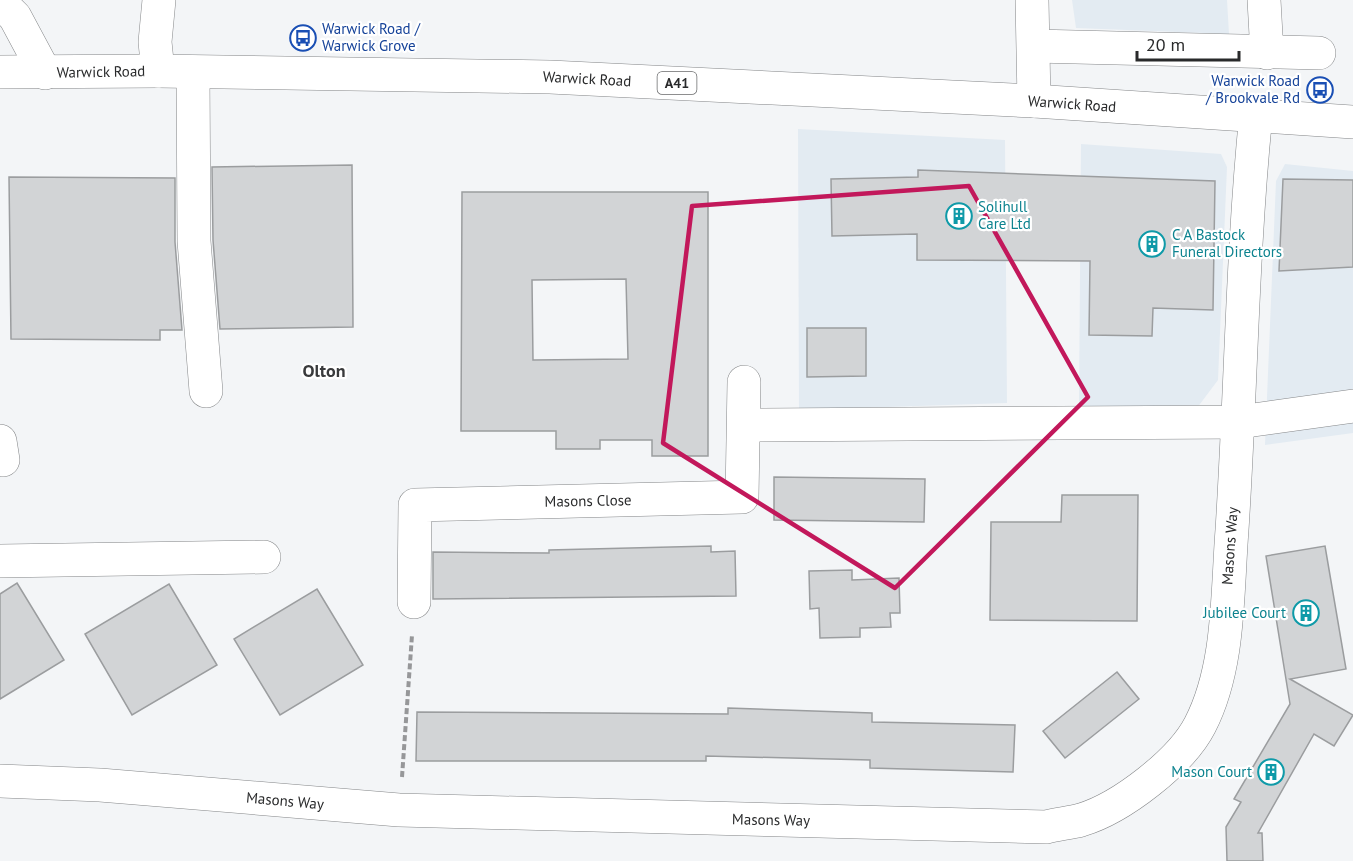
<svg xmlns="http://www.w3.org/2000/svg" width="1353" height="861" viewBox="0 0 1353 861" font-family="'PT Sans',sans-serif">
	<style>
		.built { fill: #e3ebf2 }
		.building { fill: #d2d4d6; stroke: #9b9d9f; stroke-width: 1.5; fill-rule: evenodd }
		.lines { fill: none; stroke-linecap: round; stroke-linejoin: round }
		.minor-casing { stroke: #848688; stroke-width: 34 }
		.highway-casing { stroke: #848688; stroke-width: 34 }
		.path { stroke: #969799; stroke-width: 4; stroke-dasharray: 6 3; stroke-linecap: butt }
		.minor { stroke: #fff; stroke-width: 33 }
		.highway { stroke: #fff; stroke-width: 33 }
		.marked { fill: none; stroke: #c2185b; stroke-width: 4.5; stroke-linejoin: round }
		.labels { text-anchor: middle; stroke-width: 4.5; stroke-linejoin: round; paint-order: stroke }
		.shield { fill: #fff; stroke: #696a6b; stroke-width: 1.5 }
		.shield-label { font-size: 14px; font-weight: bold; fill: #292a2b }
		.transit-label { font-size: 15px; fill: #164399; stroke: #fff; text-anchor: start }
		.street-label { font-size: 15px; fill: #292a2b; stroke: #fff }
		.culture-label { font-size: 15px; fill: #0d838f; stroke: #fff; text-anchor: start }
		.quarter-label { font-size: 18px; font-weight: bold; fill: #393a3c; stroke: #fff }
	</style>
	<rect width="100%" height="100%" fill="#f3f5f7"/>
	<g class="built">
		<polygon points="1072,0 1227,0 1229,34 1076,28"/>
		<polygon points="798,129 1005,140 1007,403 799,410"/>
		<polygon points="1081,144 1221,154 1227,167 1218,380 1197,408 1079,406"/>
		<polygon points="1285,164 1353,171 1353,433 1265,445 1276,181"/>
	</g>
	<g class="building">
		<polygon points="352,165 353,327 220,329 213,240 212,167"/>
		<polygon points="918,170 1215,181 1213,310 1153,308 1152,336 1089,335 1090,261 917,260 917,234 832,236 831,179 918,177"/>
		<polygon points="9,177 175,178 175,242 182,330 160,330 160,340 11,339"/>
		<polygon points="1283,179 1353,180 1353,267 1279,271"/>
		<path d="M462,192H708V456H652V440H600V449H556V431H461ZM626,279L628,359L533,360L532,280Z"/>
		<polygon points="807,328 866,328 866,376 807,377"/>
		<polygon points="774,477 925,479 924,522 774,520"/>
		<polygon points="1062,495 1138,495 1137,621 990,620 991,522 1061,522"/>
		<polygon points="711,546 711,552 735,551 736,596 433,599 433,552 549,553 549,550"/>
		<polygon points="1325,546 1346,669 1290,679 1353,715 1334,746 1314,734 1258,833 1262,833 1263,861 1227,861 1226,827 1241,802 1234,799 1290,704 1266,556"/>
		<polygon points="852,570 852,580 899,578 900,613 890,613 891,627 860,628 860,637 820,638 819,608 810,609 809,571"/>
		<polygon points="17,583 64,660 0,699 0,594"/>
		<polygon points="169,584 217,665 132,715 85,634"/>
		<polygon points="317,589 363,665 280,715 234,639"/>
		<polygon points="1117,672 1139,699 1065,758 1043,731"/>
		<polygon points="728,708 872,713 872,722 1015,725 1013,772 870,768 870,760 706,756 706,761 416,761 417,712 728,714"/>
	</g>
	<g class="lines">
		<g class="minor-casing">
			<g id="minor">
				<polyline points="1032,0 1034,101"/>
				<polyline points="1264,0 1267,53"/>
				<polyline points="0,2 15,17 45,73"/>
				<polyline points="1034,46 1319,53"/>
				<polyline points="158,71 155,42 159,0"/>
				<polyline points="193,72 194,241 206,391"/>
				<polyline points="745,425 1239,422 1353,406"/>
				<polyline points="0,441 3,460"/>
				<polyline points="0,561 264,557"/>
				<polyline points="414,602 415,505 742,497 744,382"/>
				<path d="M0,781L100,785L399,810L1046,827C1057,824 1070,823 1081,820C1121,808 1181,762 1200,725C1230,667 1227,593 1232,530C1241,391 1242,252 1256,114"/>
			</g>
		</g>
		<g class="highway-casing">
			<polyline id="highway" points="0,72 158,71 550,77 1034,101 1353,122"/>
		</g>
		<polyline class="path" points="402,777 412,635"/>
		<use href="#minor" class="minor"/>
		<use href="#highway" class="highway"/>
	</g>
	<path class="marked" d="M969,186L1088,397L895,588L663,443L692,206Z"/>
	<defs>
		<g id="bus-ring" transform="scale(1.35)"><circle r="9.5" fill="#fff" stroke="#1a4fb4" stroke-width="1.5"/><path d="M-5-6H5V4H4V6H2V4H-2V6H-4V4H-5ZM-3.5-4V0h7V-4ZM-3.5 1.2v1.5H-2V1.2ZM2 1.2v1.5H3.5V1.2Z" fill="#1a4fb4"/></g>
		<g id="building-ring" transform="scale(1.35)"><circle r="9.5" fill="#fff" stroke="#0f9aa8" stroke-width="1.5"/><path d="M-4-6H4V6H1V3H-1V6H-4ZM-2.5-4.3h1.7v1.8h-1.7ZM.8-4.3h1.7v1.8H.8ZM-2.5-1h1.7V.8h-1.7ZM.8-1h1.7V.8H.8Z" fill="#0f9aa8"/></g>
	</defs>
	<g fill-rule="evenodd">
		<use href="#bus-ring" x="303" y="38"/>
		<use href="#bus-ring" x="1320" y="90"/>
		<use href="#building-ring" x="959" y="216"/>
		<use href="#building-ring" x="1152" y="244"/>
		<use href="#building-ring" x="1306" y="613"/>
		<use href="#building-ring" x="1271" y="772"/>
	</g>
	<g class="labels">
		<rect class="shield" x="657.5" y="72" width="39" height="22" rx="4.5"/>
		<g class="shield-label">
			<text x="677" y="88">A41</text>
		</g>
		<g class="transit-label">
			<text x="322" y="34">Warwick Road /<tspan x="322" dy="17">Warwick Grove</tspan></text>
			<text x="1300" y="86" text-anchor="end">Warwick Road<tspan x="1300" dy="17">/ Brookvale Rd</tspan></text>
		</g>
		<g class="street-label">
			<text transform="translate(101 72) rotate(-1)" y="5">Warwick Road</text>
			<text transform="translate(587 79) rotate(3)" y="5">Warwick Road</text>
			<text transform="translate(1072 104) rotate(4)" y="5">Warwick Road</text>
			<text transform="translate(588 501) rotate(-1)" y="5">Masons Close</text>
			<text transform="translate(1230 546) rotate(-86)" y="5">Masons Way</text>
			<text transform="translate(285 801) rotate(5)" y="5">Masons Way</text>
			<text transform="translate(771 820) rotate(1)" y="5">Masons Way</text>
		</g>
		<g class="culture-label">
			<text x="978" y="212">Solihull<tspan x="978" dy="17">Care Ltd</tspan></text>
			<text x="1172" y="240">C A Bastock<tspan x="1172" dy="17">Funeral Directors</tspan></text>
			<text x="1286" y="618" text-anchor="end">Jubilee Court</text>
			<text x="1252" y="777" text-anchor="end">Mason Court</text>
		</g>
		<g class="quarter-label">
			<text x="324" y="377">Olton</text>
		</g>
	</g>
	<path d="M1137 51v9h102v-9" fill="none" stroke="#292a2b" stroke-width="3"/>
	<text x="1146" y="51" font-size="18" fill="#292a2b" stroke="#ffffff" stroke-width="4.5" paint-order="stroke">20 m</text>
</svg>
